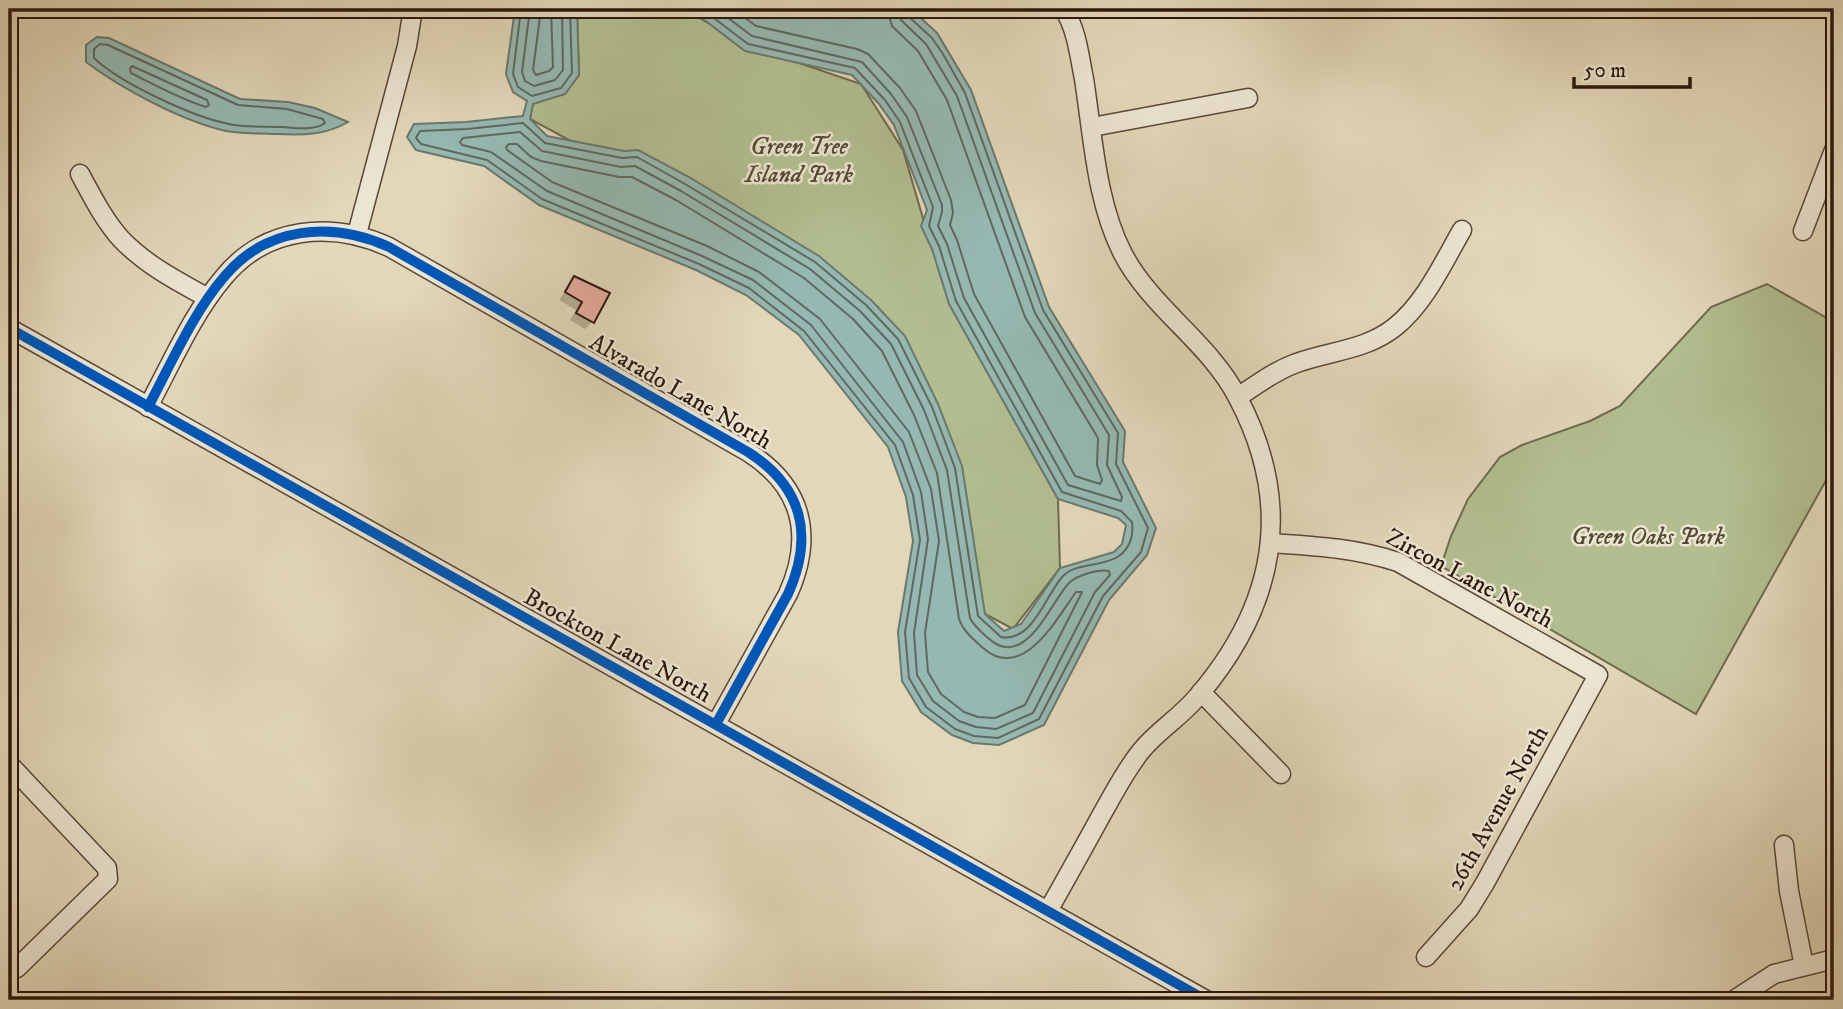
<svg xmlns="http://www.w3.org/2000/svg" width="1843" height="1009" viewBox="0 0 1843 1009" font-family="'IM FELL DW Pica',serif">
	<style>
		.green { fill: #b2be90; stroke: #6f6a4e; stroke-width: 2 }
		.water { fill: #95b9b2; stroke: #6b7870; stroke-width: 2 }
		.shadow { fill: #0003 }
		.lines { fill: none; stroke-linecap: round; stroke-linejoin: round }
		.shore { stroke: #60685f; stroke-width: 2 }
		.building { fill: #e4a99b; stroke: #2c170c; stroke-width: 2 }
		.minor-casing { stroke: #5a4737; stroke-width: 21 }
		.minor { stroke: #ece5d2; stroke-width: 18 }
		.cycleway-casing { stroke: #ece5d2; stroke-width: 15 }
		.cycleway { stroke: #0057b8; stroke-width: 10 }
		.labels { text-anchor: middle; stroke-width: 5; stroke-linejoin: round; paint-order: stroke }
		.park-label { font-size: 24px; font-style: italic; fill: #544934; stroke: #ece5d2 }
		.street-label { font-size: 24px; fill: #2c170c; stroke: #ece5d2 }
	</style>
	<rect width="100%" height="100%" fill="#e2d7b9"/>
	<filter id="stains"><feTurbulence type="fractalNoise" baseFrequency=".00286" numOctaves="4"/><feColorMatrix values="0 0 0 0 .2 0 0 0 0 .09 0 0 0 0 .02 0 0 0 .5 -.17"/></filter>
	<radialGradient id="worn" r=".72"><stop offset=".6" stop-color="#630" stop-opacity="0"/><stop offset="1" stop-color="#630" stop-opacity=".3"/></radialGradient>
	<g class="green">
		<polygon points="577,9 685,9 708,23 796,62 861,84 903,150 932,249 969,339 1058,499 1060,568 1013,629 985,614 878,307 530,119 533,103 565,94 579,75"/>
		<polygon points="1767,284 1834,322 1834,466 1696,714 1441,566 1451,536 1468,499 1500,457 1522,445 1590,421 1620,406 1711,307"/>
	</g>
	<g class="water">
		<polygon points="515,9 577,9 579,75 565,94 533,104 530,119 547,136 624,151 638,150 689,177 819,256 871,300 905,336 938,404 962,466 985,614 1004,631 1021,624 1060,568 1114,552 1122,544 1126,525 1118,518 1058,499 949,304 932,249 921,226 927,210 894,125 879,104 852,75 745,51 690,9 911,9 937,33 971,90 1049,307 1125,431 1123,462 1156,528 1147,555 1109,600 1044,725 999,745 973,743 952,735 921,712 902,681 898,632 913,541 906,497 888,447 799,335 746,295 696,270 539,205 484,166 416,150 407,137 414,124 466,122 523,116 527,101 513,92 506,74"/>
		<path d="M97,37L109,38L240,99L288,102L315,108L348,122C324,136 302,135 275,134C259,133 242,134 226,131C182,121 122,89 86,62V45Z"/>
	</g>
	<polygon class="shadow" points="575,278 592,322 585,329 570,320 576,310 559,300"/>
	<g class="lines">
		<g class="shore">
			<polyline points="521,9 513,74 518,87 532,96 561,88 572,73 570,9"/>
			<polyline points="530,9 522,72 525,81 534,86 555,80 563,70 562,9"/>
			<polyline points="541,9 533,70 536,75 549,71 553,67 551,9"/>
			<path d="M702,9L748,44L855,68L885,100L900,122L933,207L929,226L939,246L956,301L1062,492L1121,511L1132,522C1134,535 1130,548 1119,556C1104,567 1077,562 1063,576C1046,594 1033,643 1001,637L978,616L955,468L932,407L898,339L866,305L815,262L685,184L637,157L622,158L545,143L523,123L467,129L420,131L416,138L421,144L487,160L542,199L699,264L749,288L804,331L895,445L913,495L920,540L905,632L909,678L926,707L955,729L974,736L998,738L1039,719L1103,596L1141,552L1148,528L1116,464L1118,433L1043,310L965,93L943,54L932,38L908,16L907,9"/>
			<polyline points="716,9 752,36 862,62 891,94 907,117 942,205 942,212 938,226 947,244 964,298 1068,485 1121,501 1122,497 1107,465 1109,435 1035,313 957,96 926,44 901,20 898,9"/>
			<polyline points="733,9 756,26 857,49 868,54 900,88 916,111 951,200 953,213 950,225 957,240 974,294 1075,476 1100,484 1102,480 1097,465 1098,438 1025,317 947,100 918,51 892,26 887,9"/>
			<path d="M100,44L108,45L238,105L287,109L323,119L325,123C314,131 296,128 283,127C265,126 246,128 229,124C193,117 120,83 94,58V49Z"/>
			<path d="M132,66L207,100L209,105L206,107C180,99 155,85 131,73L130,69Z"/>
			<path d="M520,132L542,151L621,167L635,166L681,191L810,269L860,311L891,344L924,410L947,470L970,618C974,626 981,632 988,638C1025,672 1050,603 1069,583C1077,575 1099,569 1109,571L1110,575L1095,592L1033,713L996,729L976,727L959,721L933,701L917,675L914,633L928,539L921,492L903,442L811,325L753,280L702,256L547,191L491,152L462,145L460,142L463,138Z"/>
			<path d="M509,144H517L531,157L541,161L619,177H632L676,200L804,278L853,319L882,351L914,415L937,473L959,619C963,631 973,639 983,648C1023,683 1057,618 1076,592H1082L1025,705L995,718L978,717L964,712L941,694L928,672L925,633L939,541L931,489L909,432L820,319L759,272L707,246L552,182L507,150L506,147Z"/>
		</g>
	</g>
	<polygon class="building" points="574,276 610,293 594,323 576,313 582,302 565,292"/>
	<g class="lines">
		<g class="minor-casing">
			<g id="minor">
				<polyline points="1092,127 1248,98"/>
				<path d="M80,174C92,196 104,220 121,239C146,265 177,281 208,298"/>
				<polyline points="1803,231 1834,150"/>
				<polyline points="357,234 407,46 413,9"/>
				<polyline points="9,328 1206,1000"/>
				<path d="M1238,397C1256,385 1273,372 1294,364C1327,351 1365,351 1395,327C1425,303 1443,263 1462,230"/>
				<path d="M148,407C171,364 193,313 224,277C266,226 332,221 389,247L748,452C803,487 814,536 788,594L716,724"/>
				<path d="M1271,543C1316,546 1355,548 1398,562L1598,675L1485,883L1469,909L1426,957"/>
				<polyline points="1201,692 1281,774"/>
				<polyline points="9,764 107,868 108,879 17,968 9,970"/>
				<polyline points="1784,845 1789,891 1804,966"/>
				<path d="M1048,911C1066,879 1084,847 1102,814C1114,793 1125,771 1141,751C1158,730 1181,717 1198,696C1275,606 1295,506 1238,398C1210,343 1152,309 1123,254C1096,202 1093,136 1084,79C1079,54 1077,31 1064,9"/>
				<polyline points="1734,1000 1774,974 1834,959"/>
			</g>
		</g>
		<use href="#minor" class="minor"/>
		<g class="cycleway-casing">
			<g id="cycleway">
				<polyline points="9,328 1206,1000"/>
				<path d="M148,407C171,364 193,313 224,277C266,226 332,221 389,247L748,452C803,487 814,536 788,594L716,724"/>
			</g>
		</g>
		<use href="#cycleway" class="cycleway"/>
	</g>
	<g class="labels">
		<g class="park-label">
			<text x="799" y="154">Green Tree<tspan x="799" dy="28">Island Park</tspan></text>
			<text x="1648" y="544">Green Oaks Park</text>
		</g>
		<g class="street-label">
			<text transform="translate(681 391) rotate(30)" y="8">Alvarado Lane North</text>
			<text transform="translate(1470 578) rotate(28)" y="8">Zircon Lane North</text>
			<text transform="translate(618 645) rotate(29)" y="8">Brockton Lane North</text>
			<text transform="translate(1497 808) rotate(-61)" y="8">26th Avenue North</text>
		</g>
	</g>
	<rect width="1843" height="1009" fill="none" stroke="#e2d7b9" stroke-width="35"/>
	<rect x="10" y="10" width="1822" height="988" fill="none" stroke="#2c170c" stroke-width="3.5"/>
	<rect x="18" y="18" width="1808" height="974" fill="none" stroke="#2c170c" stroke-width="2"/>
	<path d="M1574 77v10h116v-10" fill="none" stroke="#2c170c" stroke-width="3.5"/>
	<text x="1584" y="77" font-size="21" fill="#2c170c" stroke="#ece5d2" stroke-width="5" paint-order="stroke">50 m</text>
	<rect width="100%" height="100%" filter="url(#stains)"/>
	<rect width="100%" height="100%" fill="url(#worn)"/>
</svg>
